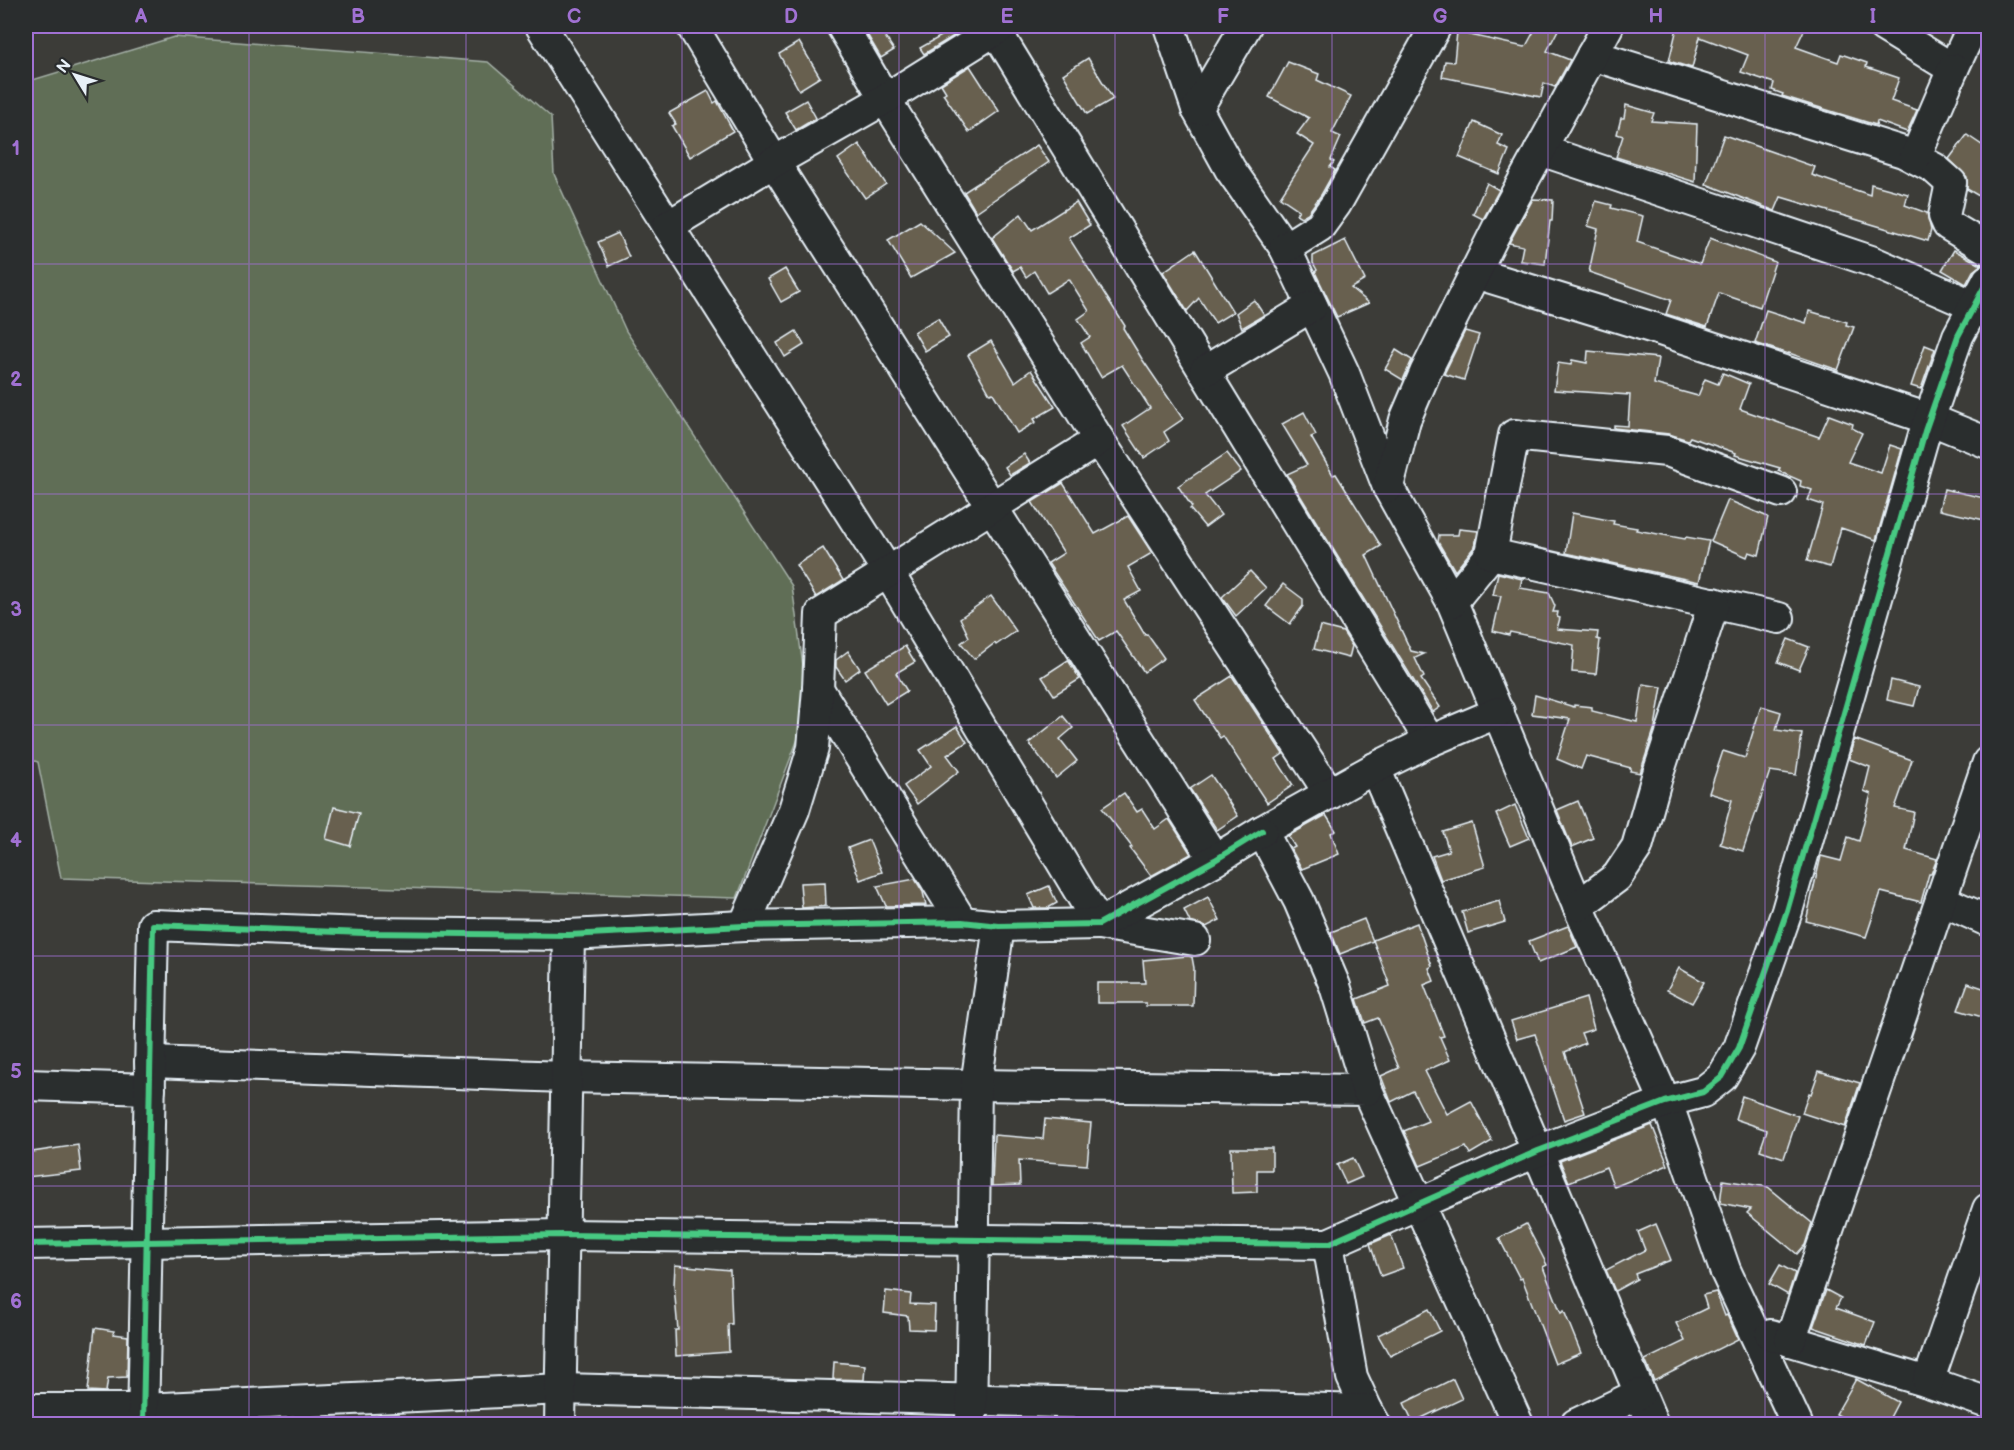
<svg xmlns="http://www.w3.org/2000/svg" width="2014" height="1450" viewBox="0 0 2014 1450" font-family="'Balsamiq Sans',sans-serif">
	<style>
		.green { fill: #616e56; stroke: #a4b0a7; stroke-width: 1.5 }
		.building { fill: #676050; stroke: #e8f1f8; stroke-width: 1.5 }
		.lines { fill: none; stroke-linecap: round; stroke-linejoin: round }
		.minor-casing { stroke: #e8f1f8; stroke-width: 34 }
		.minor { stroke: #2a2d2e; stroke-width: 30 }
		.cycleway-casing { stroke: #2a2d2e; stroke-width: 10 }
		.cycleway { stroke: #46c982; stroke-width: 6 }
		.grid { fill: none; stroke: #a171d3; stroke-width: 1.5; stroke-opacity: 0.55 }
		.neatline { fill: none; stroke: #a171d3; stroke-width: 2 }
		.grid-label { font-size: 20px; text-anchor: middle; font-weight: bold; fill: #a171d3 }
	</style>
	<rect width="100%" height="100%" fill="#3c3c38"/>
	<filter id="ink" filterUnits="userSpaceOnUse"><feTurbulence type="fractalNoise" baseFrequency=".0167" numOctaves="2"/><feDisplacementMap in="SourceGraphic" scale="12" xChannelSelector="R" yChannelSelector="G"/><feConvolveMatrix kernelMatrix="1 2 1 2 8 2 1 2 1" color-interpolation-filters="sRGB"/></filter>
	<g filter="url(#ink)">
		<polygon class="green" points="174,37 488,62 551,117 554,174 626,331 792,586 809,710 737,898 61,878 38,762 26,758 26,82"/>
		<g class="building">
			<polygon points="862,26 878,26 894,50 881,58"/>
			<polygon points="959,26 962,31 924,54 920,48"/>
			<polygon points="1537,26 1560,26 1547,51 1570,60 1555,87 1544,83 1541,97 1442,77 1445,61 1454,62 1457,32 1524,47 1526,46"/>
			<polygon points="1675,26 1806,26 1796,47 1838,62 1841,54 1867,63 1866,67 1899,78 1891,101 1917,110 1907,132 1877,121 1876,125 1782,96 1783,94 1772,90 1774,83 1741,72 1748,55 1700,37 1692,68 1669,61 1677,28"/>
			<polygon points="799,42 820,77 799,90 779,54"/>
			<polygon points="1088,58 1113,99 1087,114 1063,74"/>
			<polygon points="1288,62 1319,74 1317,80 1351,96 1332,133 1341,137 1331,160 1334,162 1330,167 1335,170 1321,195 1308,213 1301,217 1296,214 1299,210 1280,197 1314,145 1297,134 1309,118 1269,97"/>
			<polygon points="970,66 999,111 969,132 943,94 946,92 941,84"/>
			<polygon points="708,91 714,103 717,101 733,131 690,157 672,126 676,124 669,113"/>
			<polygon points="806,100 816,118 796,130 785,112"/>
			<polygon points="1626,105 1654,113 1651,121 1697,124 1695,182 1616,157 1623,136 1617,134 1621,118 1624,118"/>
			<polygon points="1474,122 1502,135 1498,145 1509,150 1499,174 1459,157"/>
			<polygon points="1724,135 1815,167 1812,175 1870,195 1871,184 1908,194 1905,205 1927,213 1931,230 1928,241 1781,197 1775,211 1706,184"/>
			<polygon points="1967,135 1989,150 1989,202 1967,189 1967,177 1949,159"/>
			<polygon points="859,144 886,184 865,198 838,159"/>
			<polygon points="1037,145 1049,162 976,212 964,192"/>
			<polygon points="1487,183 1499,190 1483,219 1473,214"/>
			<polygon points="1533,199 1553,200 1552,221 1550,221 1545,264 1520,261 1523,246 1509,243"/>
			<polygon points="1596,201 1612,205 1611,208 1643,216 1637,242 1700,264 1710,238 1775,262 1760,307 1719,293 1707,327 1666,314 1671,300 1589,272 1598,229 1588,226"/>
			<polygon points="1076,202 1090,225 1069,238 1125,326 1123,328 1142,359 1183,419 1164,432 1169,441 1144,458 1123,426 1150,408 1122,365 1101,377 1081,343 1090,337 1078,319 1089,311 1069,279 1047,293 1034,271 1026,277 1020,267 1013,271 992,238 1021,214 1032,230"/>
			<polygon points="920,221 955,253 911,278 888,240"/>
			<polygon points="618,233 629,257 609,266 598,242"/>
			<polygon points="1345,240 1365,280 1351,288 1369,303 1337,317 1315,272 1317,270 1313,263 1313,256"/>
			<polygon points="1195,250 1233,312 1215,323 1199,298 1187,311 1163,272"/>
			<polygon points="1954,250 1981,265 1973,271 1966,284 1942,270"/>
			<polygon points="785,269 799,292 781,302 768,279"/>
			<polygon points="1254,300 1264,315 1242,328 1236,313"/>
			<polygon points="1766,310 1806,323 1809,311 1847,322 1846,325 1854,327 1838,370 1789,353 1789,354 1755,343"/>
			<polygon points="938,318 949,337 925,351 914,332"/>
			<polygon points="796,331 804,345 785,357 777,343"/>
			<polygon points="1465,331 1479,335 1464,380 1444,374"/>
			<polygon points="991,341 1015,382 1031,370 1055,407 1034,419 1036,422 1017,433 993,393 990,394 968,355"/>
			<polygon points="1925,345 1935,349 1921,389 1911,386"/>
			<polygon points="1396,350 1412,360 1403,380 1385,369"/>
			<polygon points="1588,351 1658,358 1654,384 1698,396 1705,379 1718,384 1723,373 1749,384 1740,409 1819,437 1829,415 1853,424 1852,428 1862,433 1848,462 1881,473 1890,445 1902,449 1876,540 1841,528 1830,567 1807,561 1823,505 1808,500 1812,490 1800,486 1801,481 1778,471 1780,468 1735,455 1736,453 1690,437 1688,440 1669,434 1614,428 1614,425 1628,426 1630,395 1554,390 1558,363 1571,365 1572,360 1587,363"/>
			<polygon points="1304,412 1316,435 1311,437 1333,475 1336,474 1381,546 1366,555 1411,651 1424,654 1415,658 1424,677 1421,679 1440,707 1433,712 1287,474 1307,465 1282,424"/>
			<polygon points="1227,453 1241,471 1205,495 1221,515 1205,527 1190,509 1192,507 1178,486"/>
			<polygon points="1024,454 1030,463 1010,475 1005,467"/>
			<polygon points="1063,483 1095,534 1128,516 1152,553 1128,567 1141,591 1124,600 1145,635 1147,634 1164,658 1144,672 1116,631 1099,641 1048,563 1064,553 1032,502"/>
			<polygon points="1944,489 1989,499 1989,521 1939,510"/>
			<polygon points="1728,500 1768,517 1759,555 1749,552 1747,557 1711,541"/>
			<polygon points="1572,513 1614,521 1613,524 1637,528 1636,530 1685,539 1686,537 1709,541 1699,582 1566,553"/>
			<polygon points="1459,529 1478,531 1475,546 1455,571 1438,542 1439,535 1458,535"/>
			<polygon points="823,548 843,580 816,597 796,565"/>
			<polygon points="1250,571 1266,588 1236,616 1222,597"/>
			<polygon points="1498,573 1522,579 1520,588 1549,593 1555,606 1553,612 1558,612 1557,617 1560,618 1557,629 1598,632 1597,639 1600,640 1596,674 1572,672 1574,645 1510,632 1509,635 1493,631 1501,596 1493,595"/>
			<polygon points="1283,584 1303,599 1303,606 1290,624 1266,606"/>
			<polygon points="991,596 1016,631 996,645 995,643 974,659 961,643 969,637 960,618"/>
			<polygon points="1320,626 1343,632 1352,646 1349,658 1314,649"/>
			<polygon points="1788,639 1809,647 1799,670 1778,662"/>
			<polygon points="905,646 915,662 896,673 907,691 886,704 865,670"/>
			<polygon points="848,651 860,669 845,680 836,667 836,660"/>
			<polygon points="1068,660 1080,679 1054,695 1042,677"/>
			<polygon points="1232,676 1283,754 1276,759 1293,785 1267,803 1223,736 1220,738 1195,700"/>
			<polygon points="1891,680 1919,687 1914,706 1887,700"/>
			<polygon points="1643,684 1662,687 1655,727 1640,773 1630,771 1631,768 1586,756 1581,769 1557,759 1570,719 1532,714 1535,695 1574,707 1574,705 1592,707 1592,711 1637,722"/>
			<polygon points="1761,706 1781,712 1776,730 1802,734 1796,775 1770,771 1743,851 1720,844 1732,800 1709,793 1723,751 1745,758"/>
			<polygon points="1063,716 1073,728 1060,739 1077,761 1056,778 1029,743"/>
			<polygon points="957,726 967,742 947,755 959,771 917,804 904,786 931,766 920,750"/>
			<polygon points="1854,739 1912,760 1895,808 1914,812 1906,850 1937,859 1931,874 1929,874 1921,902 1881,892 1866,937 1806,921 1821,856 1841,861 1848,837 1859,841 1871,794 1864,791 1870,767 1849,759"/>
			<polygon points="1211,775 1238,816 1217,830 1190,789"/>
			<polygon points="1124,793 1137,812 1142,809 1155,829 1169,819 1191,854 1151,876 1130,848 1132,847 1102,808"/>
			<polygon points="1578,801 1593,838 1572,847 1557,810"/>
			<polygon points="1515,805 1529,838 1510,846 1496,814"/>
			<polygon points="334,807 359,813 350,846 326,839"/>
			<polygon points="1326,815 1336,831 1331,833 1339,854 1302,869 1291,849 1295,847 1288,836"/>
			<polygon points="1472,823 1485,867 1441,880 1432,856 1449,851 1443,832"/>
			<polygon points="869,840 882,872 860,880 848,848"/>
			<polygon points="915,879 923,892 926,905 886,906 877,886"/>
			<polygon points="825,882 826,906 802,908 800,883"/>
			<polygon points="1049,886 1057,903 1048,908 1034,908 1028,895"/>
			<polygon points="1208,897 1220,920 1206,927 1190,922 1184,910"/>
			<polygon points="1499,901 1505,922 1468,933 1462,912"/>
			<polygon points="1364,919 1373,941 1340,954 1331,932"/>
			<polygon points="1417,923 1432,966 1429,968 1434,981 1424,985 1444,1036 1440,1037 1450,1060 1425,1071 1447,1114 1471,1101 1492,1141 1470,1154 1466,1147 1420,1166 1404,1131 1428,1121 1413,1091 1391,1102 1381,1076 1399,1068 1378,1018 1365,1023 1357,999 1390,986 1373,940"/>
			<polygon points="1568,926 1577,947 1538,963 1529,941"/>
			<polygon points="1188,956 1192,957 1194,968 1193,1006 1146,1006 1146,1003 1097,1003 1097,983 1145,983 1143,960"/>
			<polygon points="1679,968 1704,982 1692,1003 1667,990"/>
			<polygon points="1968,983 1989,990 1989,1019 1958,1010"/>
			<polygon points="1586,998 1594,1029 1581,1033 1585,1043 1565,1052 1585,1113 1564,1120 1535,1034 1517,1039 1511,1021"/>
			<polygon points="1819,1071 1860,1083 1845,1127 1802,1113 1809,1093 1811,1094"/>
			<polygon points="1742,1096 1798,1116 1784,1158 1760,1150 1767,1130 1735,1119"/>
			<polygon points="1045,1119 1091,1123 1087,1165 1019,1160 1020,1185 992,1186 994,1135 1043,1139"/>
			<polygon points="1652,1125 1668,1165 1614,1187 1606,1167 1569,1182 1560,1161"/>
			<polygon points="78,1145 81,1171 26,1177 26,1153"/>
			<polygon points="1231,1148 1272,1148 1272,1170 1257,1170 1257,1192 1232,1193"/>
			<polygon points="1353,1158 1362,1177 1346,1184 1337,1165"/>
			<polygon points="1723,1180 1768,1187 1812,1223 1805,1245 1797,1254 1747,1213 1751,1209 1720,1203"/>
			<polygon points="1526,1224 1547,1265 1543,1267 1561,1313 1564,1311 1581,1353 1555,1364 1522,1278 1520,1279 1499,1238"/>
			<polygon points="1656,1224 1671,1260 1635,1274 1637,1279 1615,1291 1606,1270 1645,1250 1638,1232"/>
			<polygon points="1391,1235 1403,1268 1381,1276 1370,1244"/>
			<polygon points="675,1265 730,1270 732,1324 728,1324 729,1352 676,1356 675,1330 678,1330 674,1286"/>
			<polygon points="1780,1265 1795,1273 1788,1295 1769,1284"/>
			<polygon points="1826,1290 1841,1298 1836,1308 1875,1322 1866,1345 1813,1327"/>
			<polygon points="886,1291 911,1294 910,1304 935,1305 934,1330 909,1329 908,1316 884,1313"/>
			<polygon points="1716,1292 1725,1316 1727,1315 1738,1339 1654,1381 1645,1360 1685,1341 1676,1323 1707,1308 1703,1295"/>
			<polygon points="1429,1309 1440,1331 1390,1356 1378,1335"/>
			<polygon points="95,1328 114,1331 113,1334 128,1336 127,1377 108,1378 106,1392 88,1391"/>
			<polygon points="834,1362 865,1365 864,1380 833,1379"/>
			<polygon points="1453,1379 1462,1399 1413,1422 1404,1403"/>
			<polygon points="1856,1379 1898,1402 1886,1425 1835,1425 1840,1416 1836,1414"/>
		</g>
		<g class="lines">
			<g class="minor-casing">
				<g id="minor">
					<polyline points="541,26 668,226"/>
					<polyline points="692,26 774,162 1215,860"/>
					<polyline points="842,26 885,99 1099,440 1330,794"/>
					<polyline points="993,26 1430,741"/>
					<polyline points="1002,26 885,99 774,162 668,226 888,572 1099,924 1195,940"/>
					<polyline points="1169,26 1197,109 1230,169 1285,248 1344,373 1388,487 1452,602 1578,906 1672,1117 1725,1270 1797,1424"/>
					<polyline points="1883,26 1953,69 1973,26"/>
					<polyline points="1592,55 1903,152 1934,168 1951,183 1944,216 1948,225 1988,249"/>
					<polyline points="1197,109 1246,26"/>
					<polyline points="1540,150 1871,261 1988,312"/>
					<polyline points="1915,158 1953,69"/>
					<polyline points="1285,248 1320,226 1336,204 1436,26"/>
					<polyline points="1475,273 1654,328 1929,419 1988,443"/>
					<polyline points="1205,371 1312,306"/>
					<polyline points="1388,487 1405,420 1425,373 1497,229 1608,26"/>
					<polyline points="1452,602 1491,554"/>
					<polyline points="1779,618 1491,554 1514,435 1667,451 1781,492"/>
					<polyline points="818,689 962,922"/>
					<polyline points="1375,768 1653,1424"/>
					<polyline points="1941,900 1988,921"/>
					<polyline points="1578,906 1617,877 1637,847 1656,780 1714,603"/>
					<polyline points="744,926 794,810 813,748 818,689 821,614 1099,440"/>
					<polyline points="150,1062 566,1077 976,1085 1367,1090 1518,1424"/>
					<polyline points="26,1085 150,1089"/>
					<polyline points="1367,1090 1335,986 1299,901 1262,831 1375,768 1430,741 1499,712"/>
					<polyline points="26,1244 563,1235 1328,1244 1538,1151 1665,1102 1703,1092 1722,1077 1739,1048 1787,911 1925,431 1958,336 1988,280"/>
					<polyline points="1328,1244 1352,1377 1367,1410"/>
					<polyline points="1771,1335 1928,1382 1988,1403"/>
					<polyline points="1790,1341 1988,762"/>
					<polyline points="1928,1382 1988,1209"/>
					<polyline points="26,1409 143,1409 562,1389 1367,1410 1375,1424"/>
					<polyline points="143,1424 153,925 364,933 569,935 744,926 962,922 999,926 1099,924 1215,860 1262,831"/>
					<polyline points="560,1424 569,935"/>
					<polyline points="971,1424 976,1085 999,926"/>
					<polyline points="1576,1424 1639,1394"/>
				</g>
			</g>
			<use href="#minor" class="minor"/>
			<g class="cycleway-casing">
				<g id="cycleway">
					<polyline points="26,1244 563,1235 1328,1244 1538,1151 1665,1102 1703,1092 1722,1077 1739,1048 1787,911 1925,431 1958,336 1988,280"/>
					<polyline points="143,1424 153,925 364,933 569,935 744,926 962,922 999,926 1099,924 1215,860 1262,831"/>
				</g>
			</g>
			<use href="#cycleway" class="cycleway"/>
		</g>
	</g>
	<path class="grid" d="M249,26V1424M466,26V1424M682,26V1424M899,26V1424M1115,26V1424M1332,26V1424M1548,26V1424M1765,26V1424M26,264H1988M26,494H1988M26,725H1988M26,956H1988M26,1186H1988"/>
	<rect width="2014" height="1450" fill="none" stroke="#2a2d2e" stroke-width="66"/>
	<g transform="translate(75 75) rotate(308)" stroke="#2a2d2e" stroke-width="4.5" paint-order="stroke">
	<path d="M0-4.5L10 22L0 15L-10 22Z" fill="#e8f1f8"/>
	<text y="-9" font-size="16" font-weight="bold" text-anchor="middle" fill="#e8f1f8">N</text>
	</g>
	<rect x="33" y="33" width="1948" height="1384" class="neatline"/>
	<g class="grid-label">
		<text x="141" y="23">A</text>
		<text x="358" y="23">B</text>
		<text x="574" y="23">C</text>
		<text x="791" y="23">D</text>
		<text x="1007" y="23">E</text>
		<text x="1223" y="23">F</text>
		<text x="1440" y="23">G</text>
		<text x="1656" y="23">H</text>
		<text x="1873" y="23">I</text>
		<text x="16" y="155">1</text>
		<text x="16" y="386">2</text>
		<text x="16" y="616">3</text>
		<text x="16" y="847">4</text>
		<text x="16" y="1078">5</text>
		<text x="16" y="1308">6</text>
	</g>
</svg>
